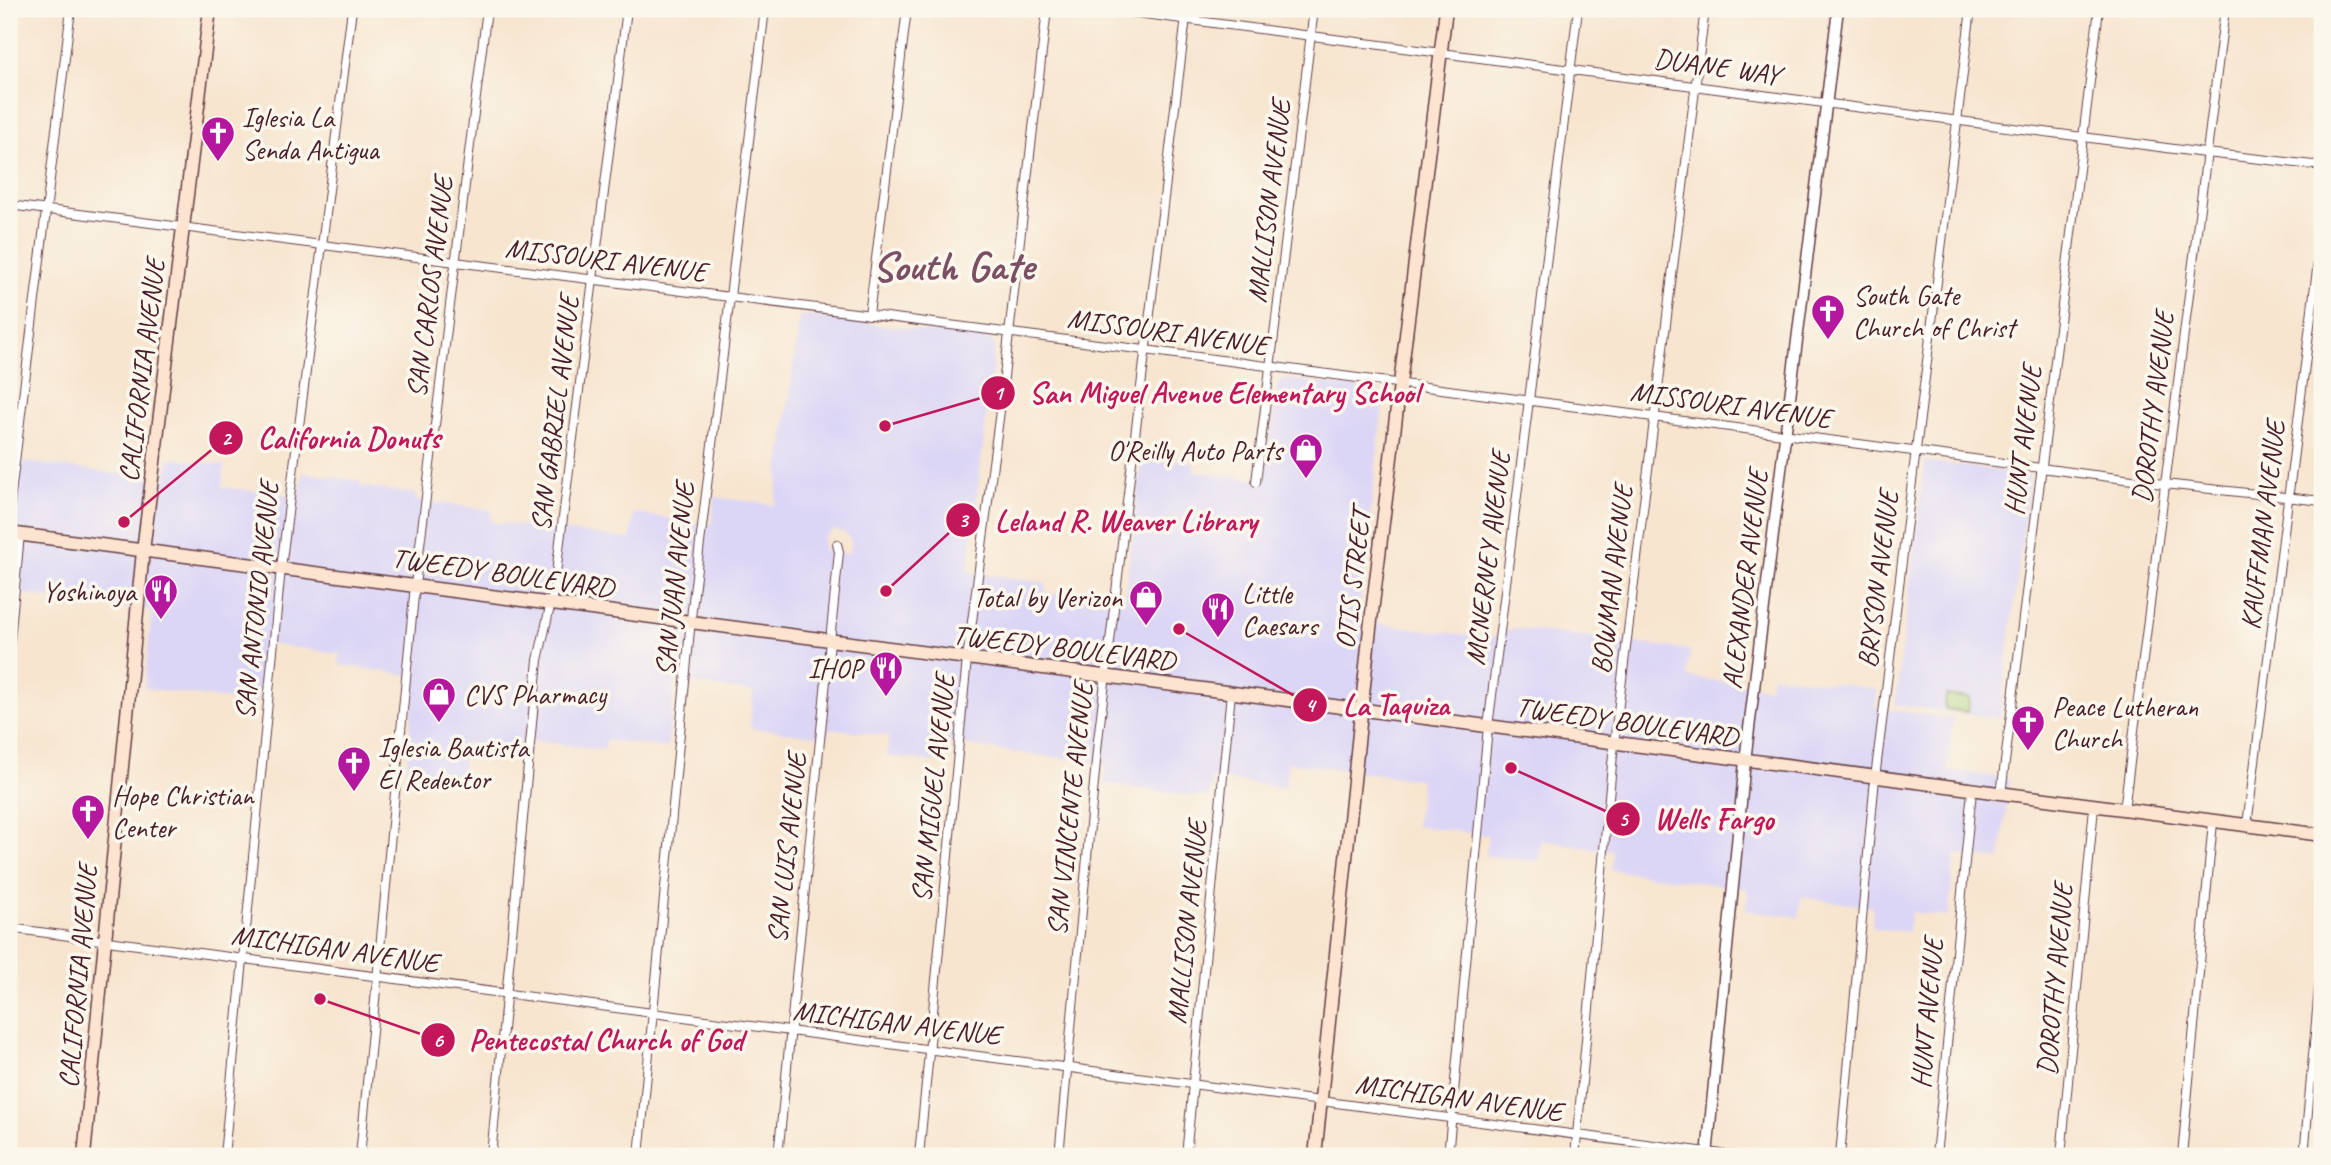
<svg xmlns="http://www.w3.org/2000/svg" width="2331" height="1165" viewBox="0 0 2331 1165" font-family="Caveat,sans-serif">
	<style>
		.built { fill: #dcd6f6; fill-rule: evenodd }
		.green { fill: #afd37c; stroke: #7c7954; stroke-width: 2 }
		.lines { fill: none; stroke-linecap: round; stroke-linejoin: round }
		.minor-casing { stroke: #643d44; stroke-width: 10 }
		.tertiary-casing { stroke: #643d44; stroke-width: 13 }
		.secondary-casing { stroke: #643d44; stroke-width: 15 }
		.minor { stroke: #fff; stroke-width: 8 }
		.tertiary { stroke: #fff; stroke-width: 10 }
		.secondary { stroke: #fde4d1; stroke-width: 12 }
		.labels { text-anchor: middle; stroke-width: 7; stroke-linejoin: round; paint-order: stroke }
		.street-label { font-size: 28px; fill: #4a1f2b; stroke: #fbf7ec }
		.poi-label { font-size: 28px; fill: #4a1f2b; stroke: #fbf7ec; text-anchor: start }
		.town-label { font-size: 42px; font-weight: bold; fill: #7b5065; stroke: #fbf7ec }
		.leader { fill: none; stroke: #c2185b; stroke-width: 2.5 }
		.callout-dot { fill: #c2185b; stroke: #fbf7ec; stroke-width: 2.5 }
		.mark-label { font-size: 21px; text-anchor: middle; font-weight: bold; fill: #fff }
		.callout-label { font-size: 30px; text-anchor: middle; font-weight: bold; fill: #c2185b; stroke: #fbf7ec; stroke-width: 7; stroke-linejoin: round; paint-order: stroke }
	</style>
	<rect width="100%" height="100%" fill="#fbf7ec"/>
	<filter id="ink" filterUnits="userSpaceOnUse"><feTurbulence type="fractalNoise" baseFrequency=".0143" numOctaves="2"/><feDisplacementMap in="SourceGraphic" scale="14" xChannelSelector="R" yChannelSelector="G"/><feConvolveMatrix kernelMatrix="1 2 1 2 8 2 1 2 1" color-interpolation-filters="sRGB"/></filter>
	<filter id="wash" filterUnits="userSpaceOnUse"><feTurbulence type="fractalNoise" baseFrequency=".00686" numOctaves="4" result="noise"/><feDisplacementMap in="SourceGraphic" scale="28" xChannelSelector="R" yChannelSelector="G"/><feGaussianBlur stdDeviation="1.57" result="paint"/><feColorMatrix in="noise" values="0 0 0 0 0 0 0 0 0 0 0 0 0 0 0 0 0 1.4 0 .05"/><feComposite in="paint" operator="in"/></filter>
	<g filter="url(#wash)">
		<rect width="100%" height="100%" fill="#f7e5cf"/>
		<g class="built">
			<path d="M800,315L990,339L995,346L968,572L1046,583L1045,593L1124,602L1142,456L1194,463V471L1264,480L1278,382L1286,379L1378,390L1384,396L1358,621L1490,638L1514,628L1690,650L1687,677L1769,688L1772,675L1877,689L1875,708L1953,718L1947,770L2010,779L2000,860L1955,854L1948,917L1911,912L1908,932L1872,928L1873,907L1801,897L1799,917L1746,910L1748,889L1611,870L1613,851L1541,840L1539,862L1486,856L1488,835L1416,826L1421,780L1288,762L1285,788L1212,778L1209,798L1104,784L1105,763L1026,754L949,743L946,763L887,756L889,736L830,728L828,737L750,728L753,692L675,681L667,748L606,740L604,750L521,739L519,751L465,743L461,780L406,773L415,676L339,665L340,654L264,643L257,704L144,688L152,611L9,592V460L166,480L169,458L225,465L222,487L299,497L303,473L360,481V486L416,494L415,500L492,510L491,522L630,539L634,513L711,525L715,497L775,505ZM833,530L844,532L851,541L849,554L823,550L824,538Z"/>
			<polygon points="1925,461 2030,475 2000,718 1895,705"/>
		</g>
		<polygon class="green" points="1946,695 1969,698 1968,712 1945,709"/>
	</g>
	<g filter="url(#ink)">
		<g class="lines">
			<g class="minor-casing">
				<g id="minor">
					<polyline points="1106,9 2197,152 2322,166"/>
					<polyline points="9,205 1145,350 2155,483 2322,501"/>
					<polyline points="869,315 907,9"/>
					<polyline points="1256,482 1314,9"/>
					<polyline points="9,510 71,9"/>
					<polyline points="9,651 20,534"/>
					<polyline points="2001,794 2099,9"/>
					<polyline points="2124,810 2225,9"/>
					<polyline points="2247,825 2322,230"/>
					<polyline points="9,928 1737,1156"/>
					<polyline points="224,1156 281,568 352,9"/>
					<polyline points="360,1156 415,585 487,9"/>
					<polyline points="491,1156 538,660 554,589 627,9"/>
					<polyline points="639,1156 692,609 765,9"/>
					<polyline points="778,1156 839,552 837,544"/>
					<polyline points="919,1156 967,659 1000,411 1047,9"/>
					<polyline points="1059,1156 1098,740 1187,9"/>
					<polyline points="1186,1156 1231,693"/>
					<polyline points="1448,1156 1488,727 1578,9"/>
					<polyline points="1575,1156 1614,744 1705,9"/>
					<polyline points="1840,1156 1875,778 1971,9"/>
					<polyline points="1936,1156 1972,791"/>
					<polyline points="2061,1156 2094,807"/>
					<polyline points="2182,1156 2213,822"/>
					<polyline points="2304,1156 2322,955"/>
				</g>
			</g>
			<g class="tertiary-casing">
				<polyline id="tertiary" points="1707,1156 1745,761 1838,9"/>
			</g>
			<g class="secondary-casing">
				<g id="secondary">
					<polyline points="9,533 2322,835"/>
					<polyline points="84,1156 143,551 210,9"/>
					<polyline points="1315,1156 1369,637 1446,9"/>
				</g>
			</g>
			<use href="#minor" class="minor"/>
			<use href="#tertiary" class="tertiary"/>
			<use href="#secondary" class="secondary"/>
		</g>
	</g>
	<defs>
		<g id="church-pin" transform="scale(1.75)"><path d="M0 17L-7.5 6A9.5 9.5 0 1 1 7.5 6Z" fill="#b5179e" stroke="#fbf7ec"/><path d="M-1.2-6h2.4v3.5h3.3v2.4h-3.3V6h-2.4V-.1h-3.3v-2.4h3.3Z" fill="#fff"/></g>
		<g id="shop-pin" transform="scale(1.75)"><path d="M0 17L-7.5 6A9.5 9.5 0 1 1 7.5 6Z" fill="#b5179e" stroke="#fbf7ec"/><path d="M-5-2.5h2.3a2.7 3.5 0 0 1 5.4 0H5L5.5 6h-11ZM-1.5-2.5h3a1.5 2.3 0 0 0-3 0Z" fill="#fff"/></g>
		<g id="restaurant-pin" transform="scale(1.75)"><path d="M0 17L-7.5 6A9.5 9.5 0 1 1 7.5 6Z" fill="#b5179e" stroke="#fbf7ec"/><path d="M-5-6h1v4h1v-4h1v4h1v-4h1v5L-1.5 .5V6h-2V.5L-5-1ZM5-6V6H3V1.5H1.5Q1.5-4 5-6Z" fill="#fff"/></g>
	</defs>
	<g fill-rule="evenodd">
		<use href="#church-pin" x="218" y="133"/>
		<use href="#church-pin" x="1828" y="311"/>
		<use href="#shop-pin" x="1306" y="450"/>
		<use href="#restaurant-pin" x="161" y="591"/>
		<use href="#shop-pin" x="1146" y="597"/>
		<use href="#restaurant-pin" x="1218" y="609"/>
		<use href="#restaurant-pin" x="886" y="668"/>
		<use href="#shop-pin" x="439" y="694"/>
		<use href="#church-pin" x="2028" y="722"/>
		<use href="#church-pin" x="354" y="763"/>
		<use href="#church-pin" x="88" y="811"/>
	</g>
	<g class="labels">
		<g class="street-label">
			<text transform="translate(1717 66) rotate(8)" y="10">DUANE WAY</text>
			<text transform="translate(1268 201) rotate(-83)" y="10">MALLISON AVENUE</text>
			<text transform="translate(606 259) rotate(7)" y="10">MISSOURI AVENUE</text>
			<text transform="translate(429 287) rotate(-83)" y="10">SAN CARLOS AVENUE</text>
			<text transform="translate(1168 331) rotate(8)" y="10">MISSOURI AVENUE</text>
			<text transform="translate(141 370) rotate(-83)" y="10">CALIFORNIA AVENUE</text>
			<text transform="translate(1731 404) rotate(8)" y="10">MISSOURI AVENUE</text>
			<text transform="translate(2152 407) rotate(-83)" y="10">DOROTHY AVENUE</text>
			<text transform="translate(554 413) rotate(-83)" y="10">SAN GABRIEL AVENUE</text>
			<text transform="translate(2022 440) rotate(-83)" y="10">HUNT AVENUE</text>
			<text transform="translate(2262 525) rotate(-83)" y="10">KAUFFMAN AVENUE</text>
			<text transform="translate(1487 558) rotate(-83)" y="10">MCNERNEY AVENUE</text>
			<text transform="translate(503 572) rotate(8)" y="10">TWEEDY BOULEVARD</text>
			<text transform="translate(674 579) rotate(-84)" y="10">SAN JUAN AVENUE</text>
			<text transform="translate(1352 579) rotate(-83)" y="10">OTIS STREET</text>
			<text transform="translate(1611 579) rotate(-83)" y="10">BOWMAN AVENUE</text>
			<text transform="translate(1744 579) rotate(-83)" y="10">ALEXANDER AVENUE</text>
			<text transform="translate(1877 579) rotate(-83)" y="10">BRYSON AVENUE</text>
			<text transform="translate(256 600) rotate(-84)" y="10">SAN ANTONIO AVENUE</text>
			<text transform="translate(1064 647) rotate(7)" y="10">TWEEDY BOULEVARD</text>
			<text transform="translate(1627 721) rotate(8)" y="10">TWEEDY BOULEVARD</text>
			<text transform="translate(932 788) rotate(-84)" y="10">SAN MIGUEL AVENUE</text>
			<text transform="translate(1069 809) rotate(-84)" y="10">SAN VINCENTE AVENUE</text>
			<text transform="translate(786 848) rotate(-84)" y="10">SAN LUIS AVENUE</text>
			<text transform="translate(1186 922) rotate(-84)" y="10">MALLISON AVENUE</text>
			<text transform="translate(335 948) rotate(8)" y="10">MICHIGAN AVENUE</text>
			<text transform="translate(77 976) rotate(-85)" y="10">CALIFORNIA AVENUE</text>
			<text transform="translate(2054 979) rotate(-85)" y="10">DOROTHY AVENUE</text>
			<text transform="translate(1926 1013) rotate(-85)" y="10">HUNT AVENUE</text>
			<text transform="translate(897 1022) rotate(7)" y="10">MICHIGAN AVENUE</text>
			<text transform="translate(1459 1097) rotate(8)" y="10">MICHIGAN AVENUE</text>
		</g>
		<g class="poi-label">
			<text x="242" y="127">Iglesia La<tspan x="242" dy="32">Senda Antigua</tspan></text>
			<text x="1853" y="305">South Gate<tspan x="1853" dy="32">Church of Christ</tspan></text>
			<text x="1282" y="460" text-anchor="end">O'Reilly Auto Parts</text>
			<text x="136" y="601" text-anchor="end">Yoshinoya</text>
			<text x="1242" y="603">Little<tspan x="1242" dy="32">Caesars</tspan></text>
			<text x="1122" y="607" text-anchor="end">Total by Verizon</text>
			<text x="862" y="678" text-anchor="end">IHOP</text>
			<text x="464" y="704">CVS Pharmacy</text>
			<text x="2052" y="716">Peace Lutheran<tspan x="2052" dy="32">Church</tspan></text>
			<text x="378" y="757">Iglesia Bautista<tspan x="378" dy="32">El Redentor</tspan></text>
			<text x="112" y="805">Hope Christian<tspan x="112" dy="32">Center</tspan></text>
		</g>
		<g class="town-label">
			<text x="953" y="280">South Gate</text>
		</g>
	</g>
	<path class="leader" d="M885 426L998 393M124 522L226 438M886 591L963 520M1179 629L1310 705M1511 768L1623 819M320 999L438 1040"/>
	<g class="callout-dot">
		<circle cx="885" cy="426" r="7"/>
		<circle cx="124" cy="522" r="7"/>
		<circle cx="886" cy="591" r="7"/>
		<circle cx="1179" cy="629" r="7"/>
		<circle cx="1511" cy="768" r="7"/>
		<circle cx="320" cy="999" r="7"/>
		<circle cx="998" cy="393" r="18"/>
		<circle cx="226" cy="438" r="18"/>
		<circle cx="963" cy="520" r="18"/>
		<circle cx="1310" cy="705" r="18"/>
		<circle cx="1623" cy="819" r="18"/>
		<circle cx="438" cy="1040" r="18"/>
	</g>
	<g class="mark-label">
		<text x="998" y="400">1</text>
		<text x="226" y="445">2</text>
		<text x="963" y="527">3</text>
		<text x="1310" y="712">4</text>
		<text x="1623" y="826">5</text>
		<text x="438" y="1047">6</text>
	</g>
	<g class="callout-label">
		<text x="1224" y="403">San Miguel Avenue Elementary School</text>
		<text x="349" y="448">California Donuts</text>
		<text x="1126" y="531">Leland R. Weaver Library</text>
		<text x="1396" y="715">La Taquiza</text>
		<text x="1714" y="829">Wells Fargo</text>
		<text x="606" y="1050">Pentecostal Church of God</text>
	</g>
	<rect width="2331" height="1165" fill="none" stroke="#fbf7ec" stroke-width="35"/>
</svg>
